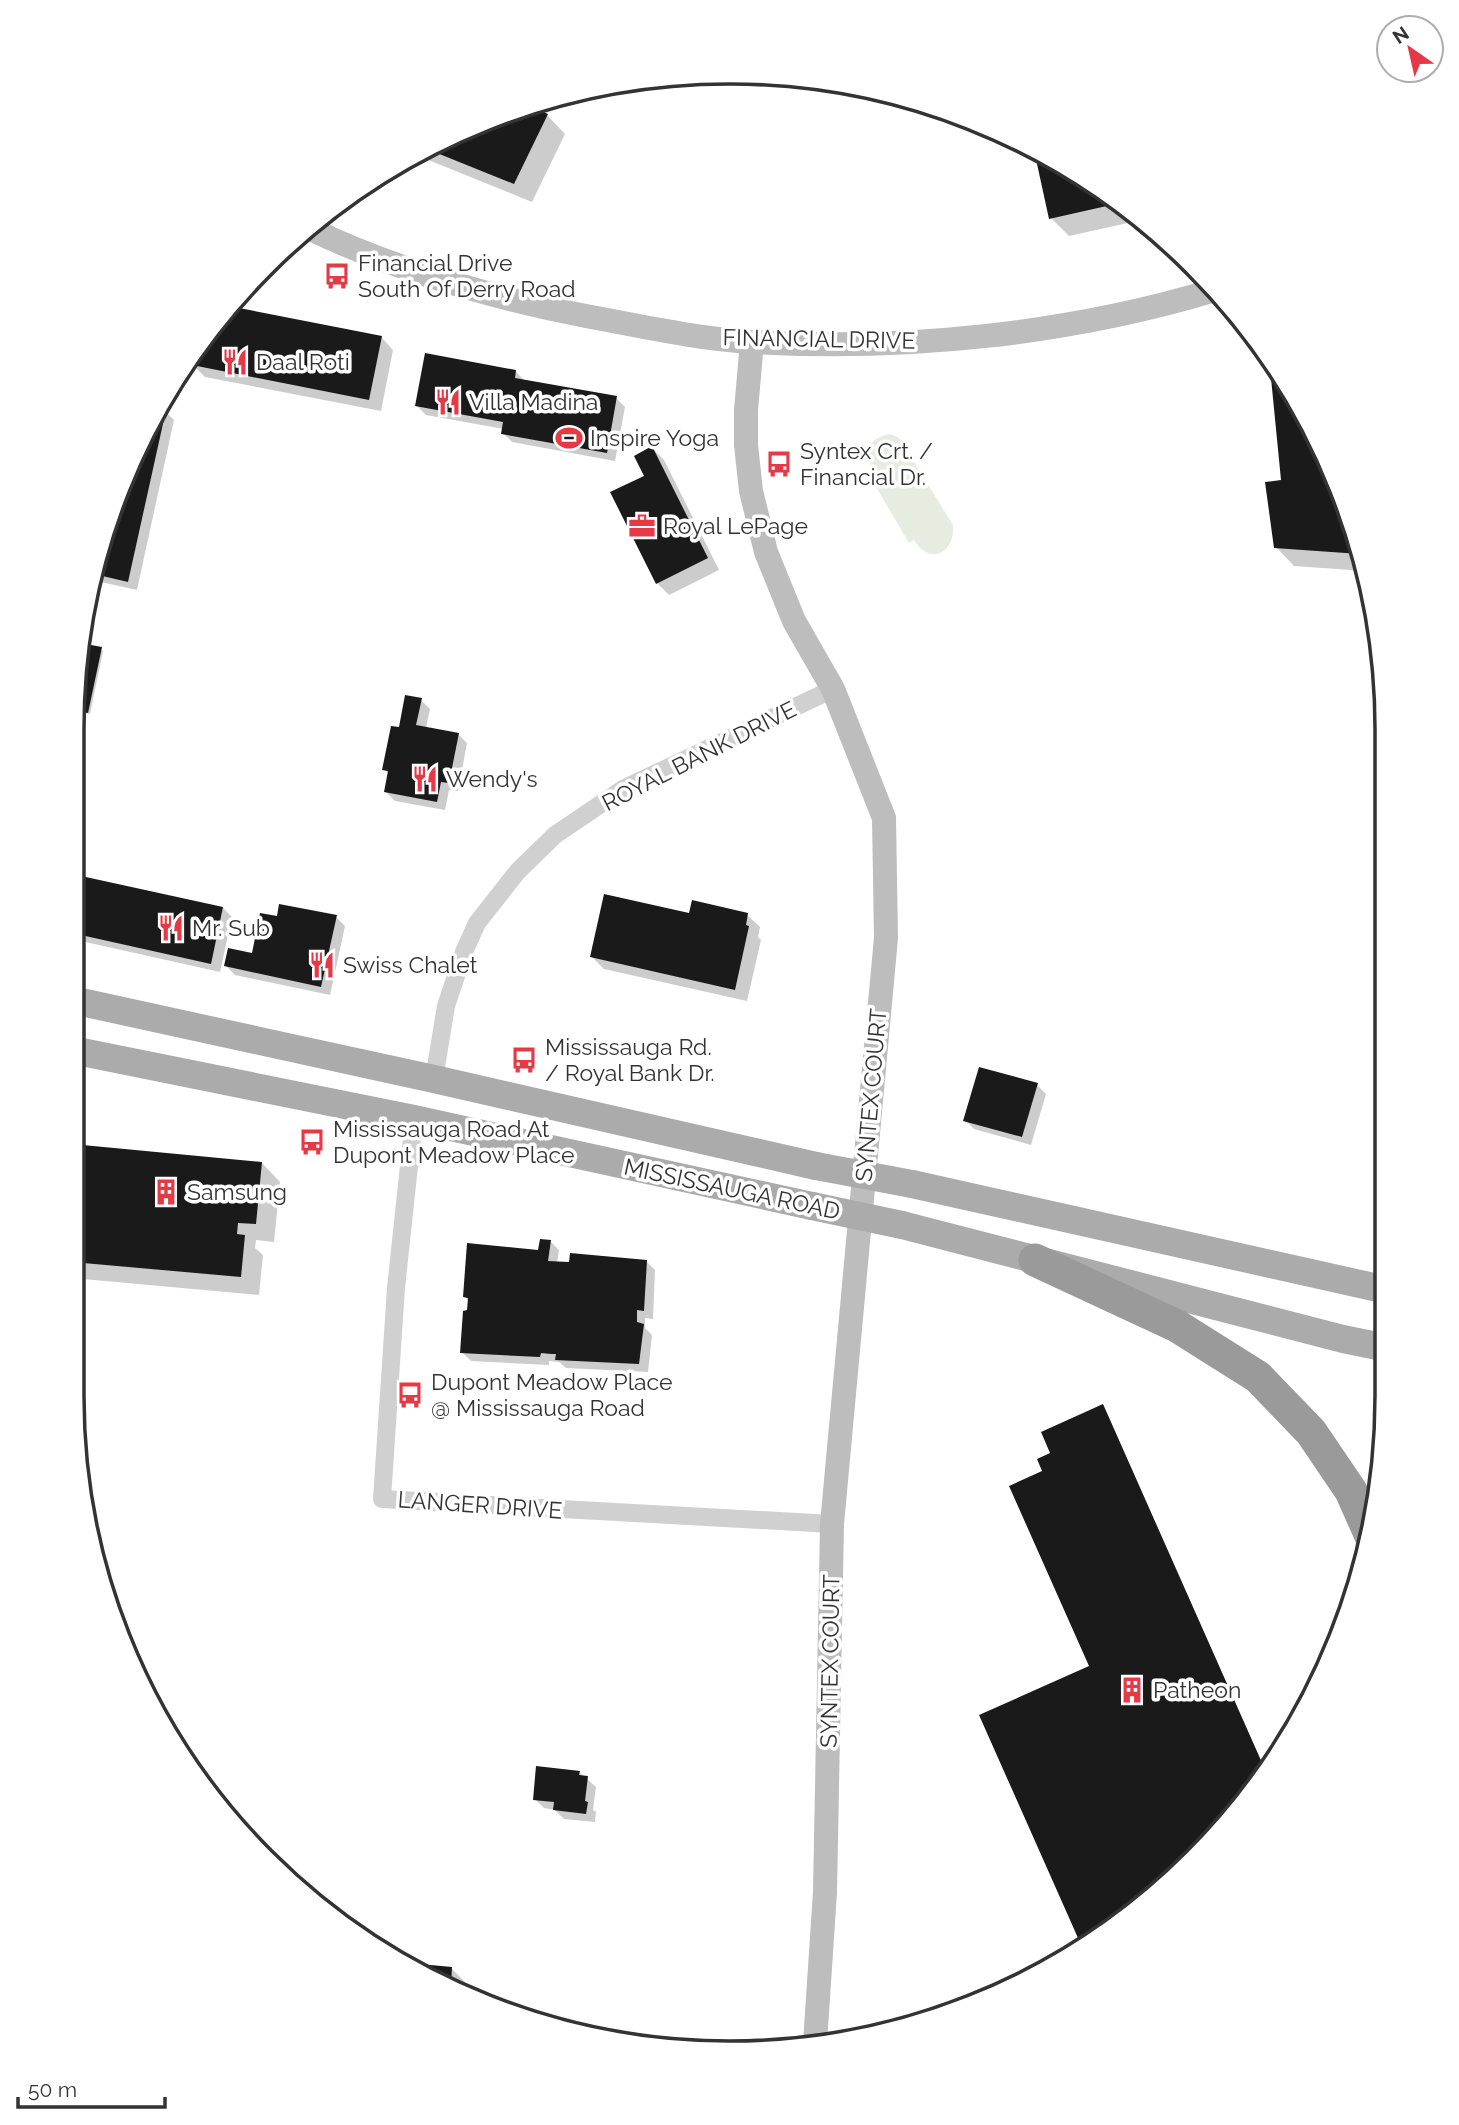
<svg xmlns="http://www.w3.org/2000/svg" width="1459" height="2125" viewBox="0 0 1459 2125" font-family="Raleway,sans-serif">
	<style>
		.green { fill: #e6ecdf }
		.shadow { fill: #0003 }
		.building { fill: #1a1a1a }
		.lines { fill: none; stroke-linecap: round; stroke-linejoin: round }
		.street { stroke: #d0d0d0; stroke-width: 18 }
		.secondary { stroke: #bdbdbd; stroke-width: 24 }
		.primary { stroke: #ababab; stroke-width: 28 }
		.highway { stroke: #9a9a9a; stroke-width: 33 }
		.primary-bridge { stroke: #ababab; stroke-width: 28 }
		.labels { text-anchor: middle; stroke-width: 7; stroke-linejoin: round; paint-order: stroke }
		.poi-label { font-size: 23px; fill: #333; stroke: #fff; text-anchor: start }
		.street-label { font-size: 23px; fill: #333; stroke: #fff }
		.rim { fill: none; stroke: #333; stroke-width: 3.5 }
	</style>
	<rect width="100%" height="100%" fill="#fff"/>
	<path class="green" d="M890,434L899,438L953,525C955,553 930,566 914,540L909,543L868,473L873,470L866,455C870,441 877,437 890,434Z"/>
	<g class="shadow">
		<polygon points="527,107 547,115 565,134 532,202 416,155 477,122"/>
		<polygon points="1095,182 1141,220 1069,236 1051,218"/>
		<polygon points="233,309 381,337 393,350 381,411 205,377 193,365"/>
		<polygon points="515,371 524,380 616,398 625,407 615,461 512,442 503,433 504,429 426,415 417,406"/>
		<polygon points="160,410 165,411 174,420 137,590 92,580 140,438"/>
		<polygon points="652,448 664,460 719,570 669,595 657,583 646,476"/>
		<polygon points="1337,477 1365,571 1294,566 1276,547 1283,481"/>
		<polygon points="80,645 101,649 103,651 90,714 74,711"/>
		<polygon points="421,700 430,709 426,728 458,734 467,743 458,791 449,790 445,810 395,801 386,792 389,774 384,769 400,729"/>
		<polygon points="72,741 84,745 74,788 82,791 79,806 72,804"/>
		<polygon points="73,876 223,908 232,917 220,972 72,939"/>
		<polygon points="747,915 760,927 758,937 761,940 747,1001 604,969 591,956"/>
		<polygon points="336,917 345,926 330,995 235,975 226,966 253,955 278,918"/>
		<polygon points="1037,1085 1046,1094 1031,1145 974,1129 965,1120"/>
		<polygon points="72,1146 262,1163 280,1182 274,1242 256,1240 255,1248 263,1255 259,1295 72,1278"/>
		<polygon points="550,1241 559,1250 557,1263 646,1261 655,1270 653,1319 645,1318 645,1328 652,1335 648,1372 566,1368 559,1362 549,1361 549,1365 471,1361 462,1352 470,1302 465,1297 539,1252"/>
		<polygon points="1103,1406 1263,1765 1195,1860 1083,1946 1091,1667 1044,1472 1053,1454"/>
		<polygon points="579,1772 596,1787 593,1810 596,1812 595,1822 564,1819 555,1810 544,1808 535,1799"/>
		<polygon points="412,1965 452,1969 470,1987 469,1998"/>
		<polygon points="471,1999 502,2002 511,2011 478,2003"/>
	</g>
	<g class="building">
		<polygon points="530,106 548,114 514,184 427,149 477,122"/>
		<polygon points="1034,150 1095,182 1120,203 1049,219"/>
		<polygon points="234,307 382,336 369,400 192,365"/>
		<polygon points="425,353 516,370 515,378 617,396 607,453 501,434 503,422 415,406"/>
		<polygon points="1283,376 1337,477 1360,554 1274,548 1265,482 1281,480 1271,378"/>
		<polygon points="161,409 166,410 128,582 94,574 140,438"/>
		<polygon points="652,446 708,558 656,584 610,492 644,476 634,456"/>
		<polygon points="80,643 102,647 88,713 74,710"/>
		<polygon points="405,695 422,698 416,725 459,733 449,783 441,782 437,802 384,792 388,771 382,770 391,726 399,727"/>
		<polygon points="72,739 82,741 73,784 72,784"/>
		<polygon points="72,785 80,787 77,805 72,803"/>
		<polygon points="72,874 223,907 211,964 72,933"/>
		<polygon points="604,894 689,913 692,900 748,913 746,925 749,926 735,990 590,957"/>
		<polygon points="279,904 337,915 321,987 224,966 228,948 252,953 260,913 277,916"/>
		<polygon points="979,1067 1038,1083 1022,1137 963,1121"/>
		<polygon points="72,1144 262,1162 256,1224 238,1223 237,1234 245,1235 241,1277 72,1262"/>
		<polygon points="540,1239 551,1240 548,1261 569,1262 570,1253 647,1260 644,1311 637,1310 637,1322 644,1324 639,1364 555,1360 556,1354 551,1354 541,1353 540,1357 460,1353 463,1311 467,1310 468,1298 463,1297 467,1243 538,1250"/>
		<polygon points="1103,1404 1263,1765 1195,1860 1082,1947 979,1715 1089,1666 1009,1486 1042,1471 1037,1459 1050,1453 1041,1432"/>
		<polygon points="536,1766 580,1771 579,1775 588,1776 585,1801 588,1802 586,1814 553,1810 554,1802 533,1800"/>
		<polygon points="409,1963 452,1967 451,1987 421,1970"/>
		<polygon points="468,1997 503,2001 502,2009 478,2003"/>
	</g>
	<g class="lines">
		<g class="street">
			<polyline points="434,1079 446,1006 464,952 477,923 518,871 555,835 623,789 833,689"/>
			<polyline points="414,1119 396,1288 382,1499 832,1524"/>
		</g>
		<g class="secondary">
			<path d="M308,228C398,271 493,298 591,317C645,327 699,339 753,342C906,351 1069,334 1215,290"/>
			<polyline points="752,342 746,410 746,445 751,491 766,552 794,621 833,689 884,818 886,938 832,1524 825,1892 815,2043"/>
		</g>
		<g class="primary">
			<polyline points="72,1000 434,1079 816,1166"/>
			<polyline points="72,1050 414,1119 812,1206"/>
			<polyline points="912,1184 1387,1290"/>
			<polyline points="902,1225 1343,1339 1387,1348"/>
		</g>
		<polyline class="highway" points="1035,1260 1177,1326 1258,1377 1311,1432 1351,1491 1371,1536"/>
		<g class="primary-bridge">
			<polyline points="816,1166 912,1184"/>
			<polyline points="812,1206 902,1225"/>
		</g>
	</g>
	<defs>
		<g id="bus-bare" transform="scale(2.1)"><path d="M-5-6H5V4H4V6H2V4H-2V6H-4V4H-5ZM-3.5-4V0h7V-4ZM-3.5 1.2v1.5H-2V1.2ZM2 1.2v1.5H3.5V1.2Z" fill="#e63946" stroke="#fff" stroke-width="2.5" paint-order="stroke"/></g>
		<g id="restaurant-bare" transform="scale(2.1)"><path d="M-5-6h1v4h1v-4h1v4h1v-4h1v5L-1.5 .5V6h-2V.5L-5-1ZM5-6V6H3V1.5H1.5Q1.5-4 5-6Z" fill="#e63946" stroke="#fff" stroke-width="2.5" paint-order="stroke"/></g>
		<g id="stadium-bare" transform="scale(2.1)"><path d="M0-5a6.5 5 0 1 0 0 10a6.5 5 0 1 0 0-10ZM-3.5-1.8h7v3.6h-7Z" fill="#e63946" stroke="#fff" stroke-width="2.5" paint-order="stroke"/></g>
		<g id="office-bare" transform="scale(2.1)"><path d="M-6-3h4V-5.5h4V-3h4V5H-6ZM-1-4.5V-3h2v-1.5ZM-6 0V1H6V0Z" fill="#e63946" stroke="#fff" stroke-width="2.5" paint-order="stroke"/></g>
		<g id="building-bare" transform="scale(2.1)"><path d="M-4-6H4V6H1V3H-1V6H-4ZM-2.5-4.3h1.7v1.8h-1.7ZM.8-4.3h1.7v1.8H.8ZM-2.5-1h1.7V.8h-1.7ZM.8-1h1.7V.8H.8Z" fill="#e63946" stroke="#fff" stroke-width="2.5" paint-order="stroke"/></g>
	</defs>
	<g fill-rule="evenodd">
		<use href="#bus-bare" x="337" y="276"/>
		<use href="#restaurant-bare" x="235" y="362"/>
		<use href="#restaurant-bare" x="448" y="402"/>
		<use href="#stadium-bare" x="569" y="438"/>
		<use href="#bus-bare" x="779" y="464"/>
		<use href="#office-bare" x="642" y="526"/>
		<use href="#restaurant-bare" x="425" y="779"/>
		<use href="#restaurant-bare" x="171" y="928"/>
		<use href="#restaurant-bare" x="322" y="965"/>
		<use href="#bus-bare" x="524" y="1060"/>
		<use href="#bus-bare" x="312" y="1142"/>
		<use href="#building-bare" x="166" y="1192"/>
		<use href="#bus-bare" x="410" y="1395"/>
		<use href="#building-bare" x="1132" y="1690"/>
	</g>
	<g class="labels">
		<g class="poi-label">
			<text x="358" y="271">Financial Drive<tspan x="358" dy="26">South Of Derry Road</tspan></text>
			<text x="256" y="370">Daal Roti</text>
			<text x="469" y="410">Villa Madina</text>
			<text x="590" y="446">Inspire Yoga</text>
			<text x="800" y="459">Syntex Crt. /<tspan x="800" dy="26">Financial Dr.</tspan></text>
			<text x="663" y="534">Royal LePage</text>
			<text x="446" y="787">Wendy's</text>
			<text x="192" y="936">Mr. Sub</text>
			<text x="343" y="973">Swiss Chalet</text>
			<text x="545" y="1055">Mississauga Rd.<tspan x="545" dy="26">/ Royal Bank Dr.</tspan></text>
			<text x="333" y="1137">Mississauga Road At<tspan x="333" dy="26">Dupont Meadow Place</tspan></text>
			<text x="187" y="1200">Samsung</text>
			<text x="431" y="1390">Dupont Meadow Place<tspan x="431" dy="26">@ Mississauga Road</tspan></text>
			<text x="1153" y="1698">Patheon</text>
		</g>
		<g class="street-label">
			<text transform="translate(819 339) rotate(1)" y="8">FINANCIAL DRIVE</text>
			<text transform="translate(699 756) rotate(-27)" y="8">ROYAL BANK DRIVE</text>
			<text transform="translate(871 1095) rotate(-85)" y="8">SYNTEX COURT</text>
			<text transform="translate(732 1189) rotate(12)" y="8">MISSISSAUGA ROAD</text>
			<text transform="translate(480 1505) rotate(4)" y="8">LANGER DRIVE</text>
			<text transform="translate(830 1661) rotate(-89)" y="8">SYNTEX COURT</text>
		</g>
	</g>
	<path d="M0 0H1459V2125H0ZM729 84H730A645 645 0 0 1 1375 729V1396A645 645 0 0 1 730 2041H729A645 645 0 0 1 84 1396V729A645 645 0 0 1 729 84Z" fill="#fff" fill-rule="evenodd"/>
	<path class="rim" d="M729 84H730A645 645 0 0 1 1375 729V1396A645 645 0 0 1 730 2041H729A645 645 0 0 1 84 1396V729A645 645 0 0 1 729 84Z"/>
	<g transform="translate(1410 49) rotate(326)"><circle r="33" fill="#ffffff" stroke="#adadad" stroke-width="2"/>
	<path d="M0-5L12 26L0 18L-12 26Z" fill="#e63946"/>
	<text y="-10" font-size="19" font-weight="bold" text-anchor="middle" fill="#333333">N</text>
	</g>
	<path d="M18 2097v10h147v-10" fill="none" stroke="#333333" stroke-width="3.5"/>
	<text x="28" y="2097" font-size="21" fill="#333333" stroke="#ffffff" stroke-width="5" paint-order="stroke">50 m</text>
</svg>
